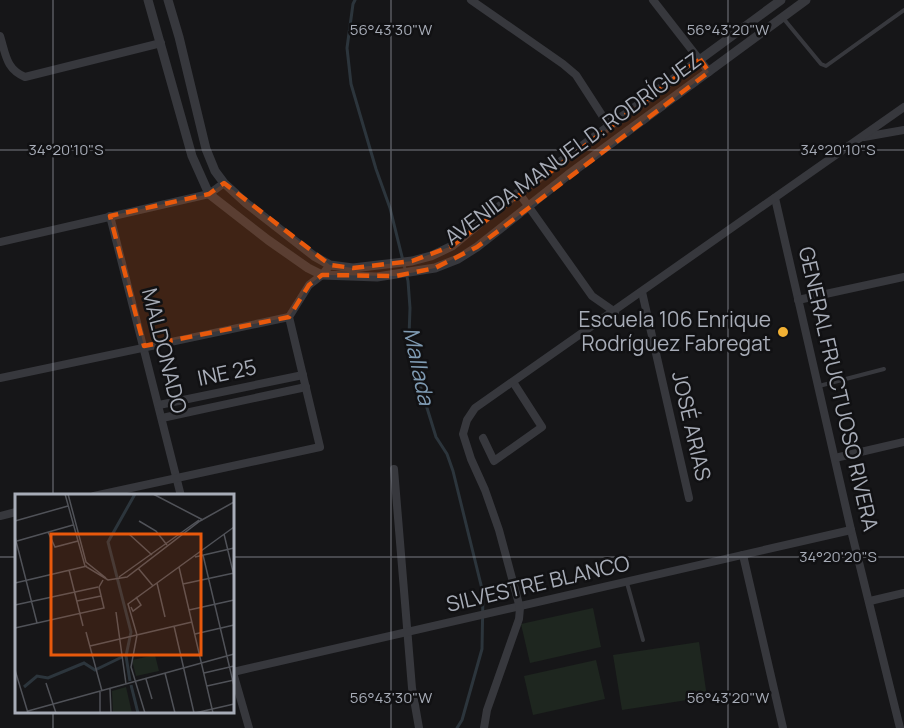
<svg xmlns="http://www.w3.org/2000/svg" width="904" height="728" viewBox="0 0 904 728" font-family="Manrope,sans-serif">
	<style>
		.green { fill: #1e261f }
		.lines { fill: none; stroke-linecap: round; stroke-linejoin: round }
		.stream { stroke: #2c353c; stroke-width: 3 }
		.service { stroke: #37383d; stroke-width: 4 }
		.minor { stroke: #37383d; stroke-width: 8 }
		.tertiary { stroke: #37383d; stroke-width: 9 }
		.marked { fill: #e8590c; fill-opacity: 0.2; stroke: #e8590c; stroke-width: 4.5; stroke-dasharray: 12 8; stroke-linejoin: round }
		.ticks { fill: none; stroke: #a8adb8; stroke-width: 1.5; stroke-opacity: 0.45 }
		.poi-dot { fill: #f2b134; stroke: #111113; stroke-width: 2 }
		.labels { text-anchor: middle; stroke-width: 5; stroke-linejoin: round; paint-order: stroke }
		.street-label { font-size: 21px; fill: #a8adb8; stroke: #111113 }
		.poi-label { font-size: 21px; fill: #a8adb8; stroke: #111113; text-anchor: end }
		.water-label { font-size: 22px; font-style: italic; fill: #7f9bb3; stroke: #111113 }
		.inset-river { fill: none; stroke: #2c353c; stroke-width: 3 }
		.inset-road { fill: none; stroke: #505258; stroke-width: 1.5 }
		.view { fill: #e8590c; fill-opacity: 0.15; stroke: #e8590c; stroke-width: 3 }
		.inset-edge { fill: none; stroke: #a8adb8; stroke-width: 3 }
		.ticks-label { font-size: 15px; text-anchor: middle; fill: #a8adb8; stroke: #111113; stroke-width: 5; stroke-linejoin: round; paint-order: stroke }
	</style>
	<rect width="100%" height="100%" fill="#161618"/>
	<g class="green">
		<polygon points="593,608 601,647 530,663 521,624"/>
		<polygon points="699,642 707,697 622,710 613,655"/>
		<polygon points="596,660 605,699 533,715 524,676"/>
	</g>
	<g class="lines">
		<polyline class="stream" points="355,0 353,4 347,48 351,84 376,169 390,208 408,281 410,308 409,336 419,382 436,437 447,454 453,471 483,593 482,649 462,720 457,728"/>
		<g class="service">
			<polyline points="783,18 821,64 826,66 904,10"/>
			<polyline points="819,386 884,369"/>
			<polyline points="627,583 643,640"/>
		</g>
		<g class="minor">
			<polyline points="471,0 563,64 576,75 609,126"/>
			<polyline points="653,0 709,72"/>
			<path d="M0,36C6,55 6,69 25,77L161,43"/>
			<polyline points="864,137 904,130"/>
			<polyline points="519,193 592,296 615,312"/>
			<polyline points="775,198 851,530 900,728"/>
			<polyline points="110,216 181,496"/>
			<polyline points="0,242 209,194 224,183"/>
			<polyline points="642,292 689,498"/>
			<polyline points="798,300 904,277"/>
			<polyline points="0,378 289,317"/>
			<polyline points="159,405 303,375"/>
			<polyline points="162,418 306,387"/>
			<polyline points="483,438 494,461 542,427 513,382"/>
			<polyline points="835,458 904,442"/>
			<polyline points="394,469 412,688 419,728"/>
			<polyline points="94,496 320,447 289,317 309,285 322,275 330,265"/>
			<polyline points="0,516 16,512"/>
			<polyline points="743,555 783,728"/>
			<polyline points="870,601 904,593"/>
			<polyline points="232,669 249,728"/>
			<polyline points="233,672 851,530"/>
			<polyline points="484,728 487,710 519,619 520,608 499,530 485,490 471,459 463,434 467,420 475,408 904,107"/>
		</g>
		<g class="tertiary">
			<polyline points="148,0 192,156 209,194 268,240 308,268 322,275 377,277 435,268 458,259 477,247 568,175 806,0"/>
			<polyline points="168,0 179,37 206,149 215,171 224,183 246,203 314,256 330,265 353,268 412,261 431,256 452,246 499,207 781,0"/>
		</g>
	</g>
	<path class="marked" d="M700,59L709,72L477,247L435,268L396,276L322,275L309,285L289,317L144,346L110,216L209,194L224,183L330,265L353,268L412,261L452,246Z"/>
	<path class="ticks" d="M53,0V496M391,0V728M728,0V728M0,150H904M0,557H16M232,557H904M53,712V728"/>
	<circle class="poi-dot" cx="783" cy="332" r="6"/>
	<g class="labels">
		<g class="street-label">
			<text transform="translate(573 149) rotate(-36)" y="7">AVENIDA MANUEL D. RODRÍGUEZ</text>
			<text transform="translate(164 351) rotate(76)" y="7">MALDONADO</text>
			<text transform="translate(227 373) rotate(-12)" y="7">INE 25</text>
			<text transform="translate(838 389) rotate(77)" y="7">GENERAL FRUCTUOSO RIVERA</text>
			<text transform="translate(691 426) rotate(77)" y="7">JOSÉ ARIAS</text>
			<text transform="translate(538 584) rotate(-13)" y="7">SILVESTRE BLANCO</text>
		</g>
		<g class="poi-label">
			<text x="771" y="327">Escuela 106 Enrique<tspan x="771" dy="24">Rodríguez Fabregat</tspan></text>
		</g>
		<g class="water-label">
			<text transform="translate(419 366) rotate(78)" y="8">Mallada</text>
		</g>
	</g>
	<g transform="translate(15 494)">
		<rect width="219" height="219" fill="#161618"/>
		<path d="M140,161L144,177L121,182L117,166ZM111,193L117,219H98L97,197Z" fill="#1e261f"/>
		<path class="inset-river" d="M115,187L111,162L116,138L93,48L120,0M116,191L123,219M9,193L22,182L33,184L69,169L80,176L107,163"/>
		<path class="inset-road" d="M50,0L70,72L93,86L112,83L185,27L219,8M53,0L71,68L91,84M138,0L188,26M0,27L53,12M124,27L141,37L152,51M33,38L40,53L63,47M114,40L137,61M209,40L219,82M0,43L22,129M2,47L58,31M188,61L219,192M180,63L219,54M164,73L198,219M123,74L138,92M54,76L68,132M104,83L184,26M0,89L72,72M142,89L150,123M168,90L219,79M62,107L86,102M0,111L83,93M116,113L118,117L126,111L121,103M174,116L219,106M101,118L111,190M159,132L179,219M0,134L89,114L84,93L88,86M71,138L87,197M180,140L219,131M75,152L177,128M0,176L13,219M150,179L160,219M189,179L219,172M131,185L137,205M31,189L41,219M192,192L219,186M95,195L96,219M85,198V219M13,217L219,160M130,219L116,173L122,141L113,110L219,33M180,219L219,210"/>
		<path class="view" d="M36,40H186V161H36Z"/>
		<rect width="219" height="219" class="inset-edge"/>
	</g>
	<g class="ticks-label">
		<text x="391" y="35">56°43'30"W</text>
		<text x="728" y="35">56°43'20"W</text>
		<text x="66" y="155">34°20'10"S</text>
		<text x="838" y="155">34°20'10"S</text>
		<text x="838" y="562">34°20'20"S</text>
		<text x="391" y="703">56°43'30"W</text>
		<text x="728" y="703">56°43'20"W</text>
	</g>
</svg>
